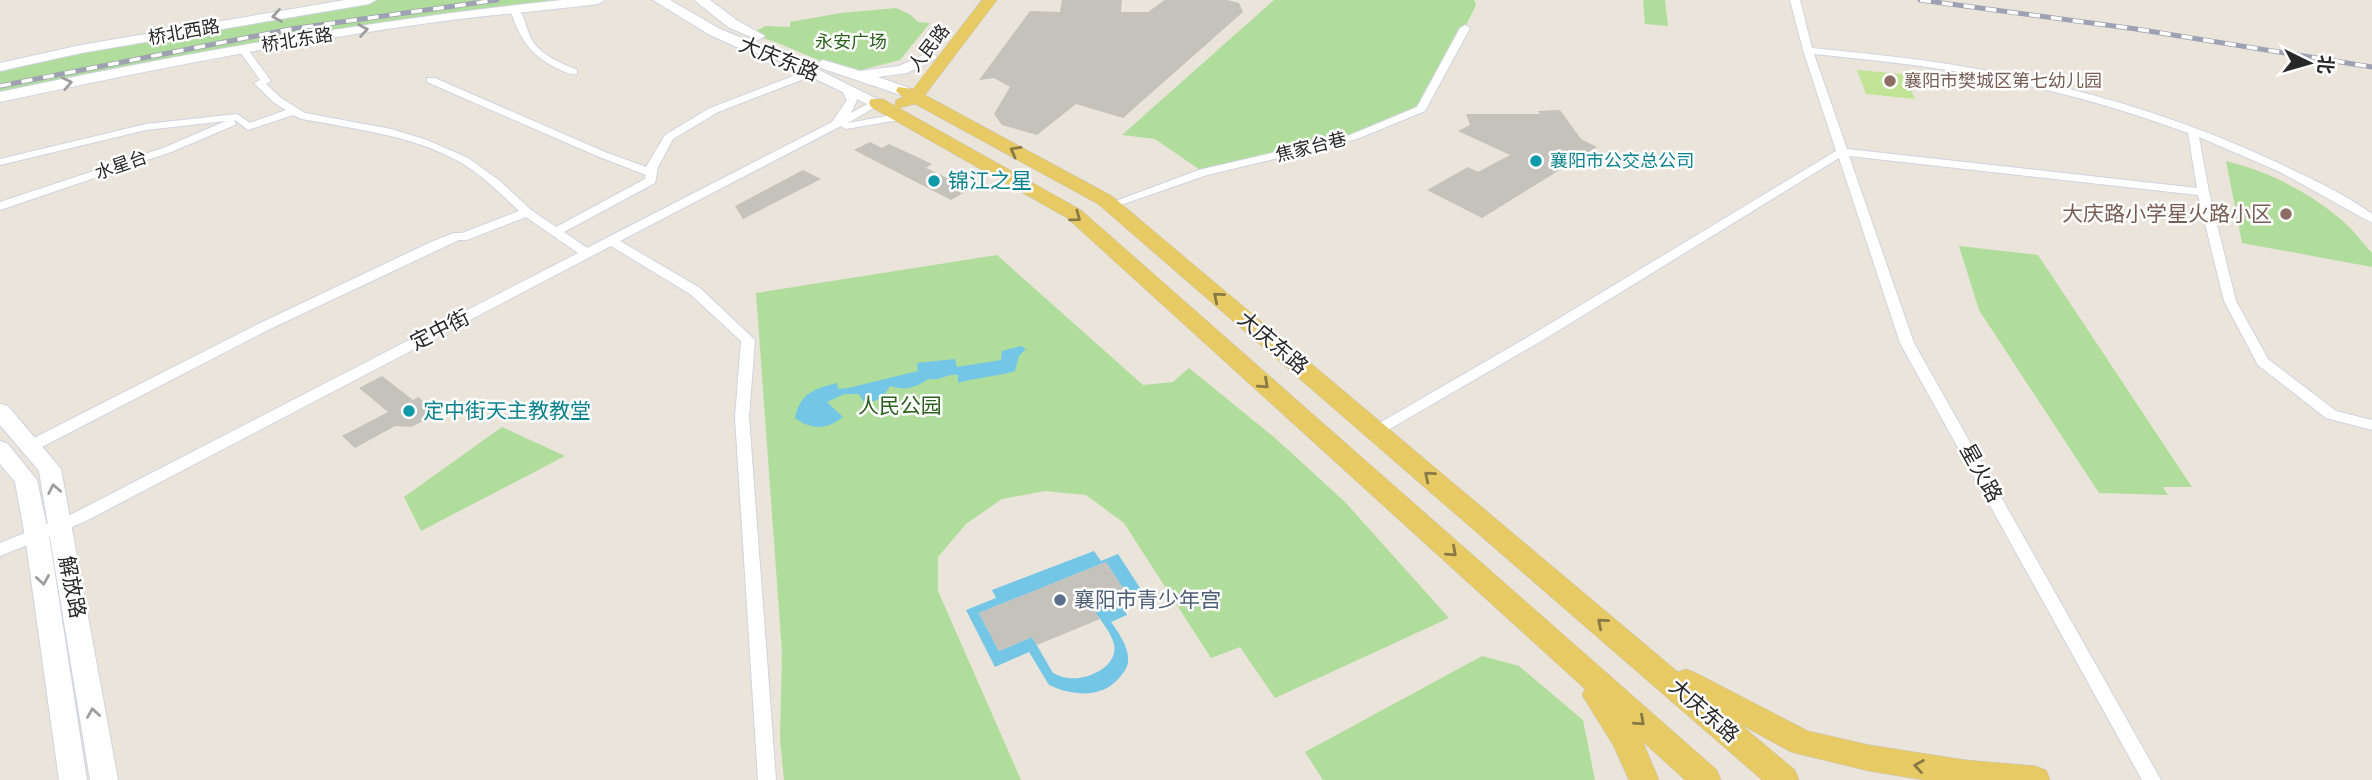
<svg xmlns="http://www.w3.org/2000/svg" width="2372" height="780" viewBox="0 0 2372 780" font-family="'Fira Sans','Noto Sans SC',sans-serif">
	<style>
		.green { fill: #b0dd9b }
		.pitch { fill: #c2e497 }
		.water { fill: #74c6e6; fill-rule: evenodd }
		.building { fill: #c5c1bb }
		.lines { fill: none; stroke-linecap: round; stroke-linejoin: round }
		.street-casing { stroke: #d0d3e0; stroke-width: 2 }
		.secondary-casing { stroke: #d0d3e0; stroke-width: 2 }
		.primary-casing { stroke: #c3c3c3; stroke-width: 1 }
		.street { fill: #fff; fill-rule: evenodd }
		.secondary { fill: #fff; fill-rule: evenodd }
		.primary { fill: #e7ca63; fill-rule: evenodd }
		.rail-casing { stroke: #9ea1b2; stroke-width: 5 }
		.rail { stroke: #fff; stroke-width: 3.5; stroke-dasharray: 11; stroke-linecap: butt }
		.oneway { stroke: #9e9e9e }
		.oneway2 { stroke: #887946 }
		.education-dot { fill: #8d6e63; stroke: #fff; stroke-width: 2.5 }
		.culture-dot { fill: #0f9aa8; stroke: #fff; stroke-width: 2.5 }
		.service-dot { fill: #5c6f8a; stroke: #fff; stroke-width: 2.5 }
		.labels { text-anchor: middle; stroke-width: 5; stroke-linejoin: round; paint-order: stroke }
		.far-street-label { font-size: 18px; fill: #282828; stroke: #fff }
		.far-park-label { font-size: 18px; fill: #2b601e; stroke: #fff }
		.far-education-label { font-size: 18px; fill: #785e54; stroke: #fff; text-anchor: start }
		.far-culture-label { font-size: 18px; fill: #0d838f; stroke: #fff; text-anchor: start }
		.street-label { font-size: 21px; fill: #282828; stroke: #fff }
		.culture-label { font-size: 21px; fill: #0d838f; stroke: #fff; text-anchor: start }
		.education-label { font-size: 21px; fill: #785e54; stroke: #fff; text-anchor: end }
		.park-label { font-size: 21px; fill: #2b601e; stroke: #fff }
		.service-label { font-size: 21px; fill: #4e5e75; stroke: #fff; text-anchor: start }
	</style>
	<rect width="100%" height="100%" fill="#eae4db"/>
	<g class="green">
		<polygon points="369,0 598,0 430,19 0,97 0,67"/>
		<polygon points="1274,0 1474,0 1476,5 1446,66 1421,109 1353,137 1203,172 1155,139 1122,135"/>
		<polygon points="1643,0 1665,0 1668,26 1645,24"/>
		<polygon points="896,8 911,15 918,22 930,23 900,60 849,73 778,43 750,34 766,26 790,27 790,22 841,13"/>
		<path d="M2226,161C2265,170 2307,191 2338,217C2351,227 2361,241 2372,253V267L2242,243Z"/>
		<polygon points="1959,246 2038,255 2192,487 2163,487 2168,495 2099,493 1979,310"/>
		<polygon points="997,255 1143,385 1173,382 1189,368 1274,437 1345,502 1449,618 1275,698 1240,647 1211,658 1124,523 1086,495 1045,491 1002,499 966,524 938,557 938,591 1021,780 784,780 780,739 782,652 756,293"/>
		<polygon points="502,427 565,456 421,531 404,497"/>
		<polygon points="1482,656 1519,666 1583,720 1595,780 1323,780 1305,752"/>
	</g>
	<polygon class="pitch" points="1857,70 1904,74 1915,99 1866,94"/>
	<g class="water">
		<path d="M1021,346L1026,349L1019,356L1015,371C996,377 977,377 958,383V375C947,373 941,381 928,379C915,388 905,391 890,386C884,397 876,404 863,401L859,394H844L827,402L843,417C827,430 811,430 795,418C800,393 814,389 837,383L838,389L848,388L918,371L917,363L955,359L957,367L1001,360L1002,351Z"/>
		<path d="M1094,551L1101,561L1118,554L1142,591L1118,600L1127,615L1111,622C1118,632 1127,644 1128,657C1129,665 1125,671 1120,677C1102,699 1073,696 1049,685L1029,652L995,667L966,610L996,598L992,590ZM1106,562L1126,593L1092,607C1099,618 1109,630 1113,641C1122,665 1088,681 1069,678C1064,678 1058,675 1053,673L1032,637L999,651L979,613Z"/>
	</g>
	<g class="building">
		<polygon points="1062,0 1122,0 1121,12 1148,12 1165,0 1227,0 1239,3 1243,12 1123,118 1076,104 1037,135 1002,125 994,114 1010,87 994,78 979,80 1030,11 1060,12"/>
		<polygon points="1560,110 1581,139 1597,147 1482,218 1427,190 1468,167 1478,172 1510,155 1458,131 1470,125 1466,114 1540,114 1538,111"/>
		<polygon points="870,142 882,148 889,144 932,164 926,168 970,189 951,200 854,150"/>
		<polygon points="803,170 821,179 743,219 735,206"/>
		<polygon points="382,376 413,400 418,397 432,408 427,419 411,427 395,426 355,448 342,436 388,412 359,388"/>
		<polygon points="1106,562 1126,593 1092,607 1100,619 1037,645 1032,637 999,651 979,613"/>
	</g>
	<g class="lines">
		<g class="street-casing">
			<g id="street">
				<path d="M1790,0H1800L1812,48C1860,53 1907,57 1954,65C2064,83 2173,114 2274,161C2307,177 2342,192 2372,214V223L2280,172L2199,137L2209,192L2236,301L2268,359L2336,411L2372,420V430L2326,418L2258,365L2224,301L2198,195L1849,156L1914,343L2161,780H2142L1900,343L1839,158L1548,337L1381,434L1376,436L1369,431L1371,428L1538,331L1836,151L1803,50ZM1814,54C1861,59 1907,63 1953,71C2033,84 2112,105 2188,133L2197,188L1847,149Z"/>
				<path d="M515,6C525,12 526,31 533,42C543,56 561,63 577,70V74C569,75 563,71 556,68C529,54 519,37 510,9Z"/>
				<polygon points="1465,25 1470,28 1425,111 1357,139 1207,175 1115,207 1107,207 1105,205 1199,170 1350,135 1417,107 1460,28"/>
				<path d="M243,46L246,47L271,81L266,84L281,98L305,113L391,129L427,140L468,158L500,181L531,210L556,227L645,179L646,175L597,156L427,82V78H435L605,152L646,167L665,135L710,108L809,70H817V74L718,112L673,139L658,167L655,183L564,232L587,248L832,122L847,100L840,87L841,85H849L857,100L851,113L873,101H881L882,103L848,123L892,115L911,118V122L892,121L846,129L841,126L620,241L700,288L755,340L749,417L776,780H758L735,417L741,341L690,294L611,246L84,522L0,556V543L72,514L578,253L526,217L467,240H459L268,330L36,450H26L24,446L26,442L258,324L431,242L454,233H462L519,211C501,194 482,175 460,162C412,135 355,129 302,119L293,115L248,130L235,120L234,121L236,123L235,125L171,152L0,210V202L163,148L226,121L146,130L0,165V159L146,124L237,114L250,123L286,110L273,102L254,83L260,80L238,49Z"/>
			</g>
		</g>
		<g class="secondary-casing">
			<g id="secondary">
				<polygon points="345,0 376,0 369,4 81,53 0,71 0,63 81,45"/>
				<path d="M562,0H605L598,4C542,11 485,15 429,23C285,43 142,71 0,102V92C186,53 372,20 562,0Z"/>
				<polygon points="653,0 670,0 720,29 749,41 779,50 885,103 883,106 871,106 769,56 739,48 710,35"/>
				<polygon points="694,0 710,0 738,21 765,36 758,40 728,27"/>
				<polygon points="930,52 937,56 935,59 907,73 878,77 909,88 912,91 904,96 818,67 816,64 823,60 860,71 899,66"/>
				<polygon points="0,404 8,406 61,469 118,780 90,780 39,471 0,425"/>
				<polygon points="0,441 8,444 37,480 49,536 87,780 59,780 25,536 15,482 0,464"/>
			</g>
		</g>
		<g class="primary-casing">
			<polygon id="primary" points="982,0 997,0 925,95 1112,196 1678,672 1686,669 1696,673 1808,731 1869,745 1965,760 2035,766 2046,770 2050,780 1924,780 1869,771 1791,752 1740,724 1795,770 1799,780 1762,780 1098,204 915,104 899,108 1081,210 1717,770 1721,780 1685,780 1643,742 1659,780 1629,780 1613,745 1582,695 1585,689 1067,218 871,107 869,103 871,99 883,99 895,106 896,100 903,97 896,91 898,87 913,89"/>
		</g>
		<use href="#street" class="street"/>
		<use href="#secondary" class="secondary"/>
		<use href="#primary" class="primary"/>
		<g class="rail-casing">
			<g id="rail">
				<polyline points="1920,0 2136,29 2372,67"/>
				<polyline points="0,86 291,29 497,0"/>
			</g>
		</g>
		<use href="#rail" class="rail"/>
	</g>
	<defs><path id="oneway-chevron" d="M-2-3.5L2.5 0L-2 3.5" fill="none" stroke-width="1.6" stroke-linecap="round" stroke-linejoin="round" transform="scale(1.75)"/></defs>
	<g class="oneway">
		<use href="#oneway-chevron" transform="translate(277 16) rotate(170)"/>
		<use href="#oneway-chevron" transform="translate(363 30) rotate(-9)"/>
		<use href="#oneway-chevron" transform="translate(67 83) rotate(-12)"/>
		<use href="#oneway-chevron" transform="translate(54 489) rotate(-101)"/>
		<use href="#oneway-chevron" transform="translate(43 580) rotate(81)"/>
		<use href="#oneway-chevron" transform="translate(93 713) rotate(-99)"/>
	</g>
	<g class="oneway2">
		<use href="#oneway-chevron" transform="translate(1015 151) rotate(-151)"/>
		<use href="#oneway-chevron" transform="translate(1076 217) rotate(37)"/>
		<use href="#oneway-chevron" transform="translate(1218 297) rotate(-140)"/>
		<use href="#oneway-chevron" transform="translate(1264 384) rotate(42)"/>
		<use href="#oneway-chevron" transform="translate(1429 476) rotate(-140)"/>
		<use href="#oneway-chevron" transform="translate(1452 552) rotate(42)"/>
		<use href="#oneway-chevron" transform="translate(1602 623) rotate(-140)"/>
		<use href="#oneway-chevron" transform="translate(1640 721) rotate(42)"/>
		<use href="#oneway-chevron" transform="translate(1919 766) rotate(-171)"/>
	</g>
	<g class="education-dot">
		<circle cx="1890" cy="81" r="7"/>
		<circle cx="2286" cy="214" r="7"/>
	</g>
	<g class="culture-dot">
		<circle cx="1536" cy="161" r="7"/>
		<circle cx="934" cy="181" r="7"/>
		<circle cx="409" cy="411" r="7"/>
	</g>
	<circle class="service-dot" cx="1060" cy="600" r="7"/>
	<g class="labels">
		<g class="far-street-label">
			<text transform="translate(184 32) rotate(-10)" y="6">桥北西路</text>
			<text transform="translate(297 40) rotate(-9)" y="6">桥北东路</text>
			<text transform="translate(929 48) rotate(-52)" y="6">人民路</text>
			<text transform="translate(1311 147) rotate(-14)" y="6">焦家台巷</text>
			<text transform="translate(121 165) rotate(-19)" y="6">水星台</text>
		</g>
		<g class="far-park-label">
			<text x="851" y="48">永安广场</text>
		</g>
		<g class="far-education-label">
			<text x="1904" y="87">襄阳市樊城区第七幼儿园</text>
		</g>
		<g class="far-culture-label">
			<text x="1550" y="167">襄阳市公交总公司</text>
		</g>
		<g class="street-label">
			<text transform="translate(779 59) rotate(22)" y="7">大庆东路</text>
			<text transform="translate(440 330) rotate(-27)" y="7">定中街</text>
			<text transform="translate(1273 343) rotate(40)" y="7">大庆东路</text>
			<text transform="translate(1981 473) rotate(61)" y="7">星火路</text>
			<text transform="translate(72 587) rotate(79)" y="7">解放路</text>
			<text transform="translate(1704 711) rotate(41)" y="7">大庆东路</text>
		</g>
		<g class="culture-label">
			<text x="948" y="188">锦江之星</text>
			<text x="423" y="418">定中街天主教教堂</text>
		</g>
		<g class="education-label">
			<text x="2272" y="221">大庆路小学星火路小区</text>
		</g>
		<g class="park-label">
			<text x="900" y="413">人民公园</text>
		</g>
		<g class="service-label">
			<text x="1074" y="607">襄阳市青少年宫</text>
		</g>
	</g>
	<g transform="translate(2309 63) rotate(95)" stroke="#ffffff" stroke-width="5" paint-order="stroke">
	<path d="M0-5L12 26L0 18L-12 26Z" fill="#282828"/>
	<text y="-10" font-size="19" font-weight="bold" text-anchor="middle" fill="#282828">北</text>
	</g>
</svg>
